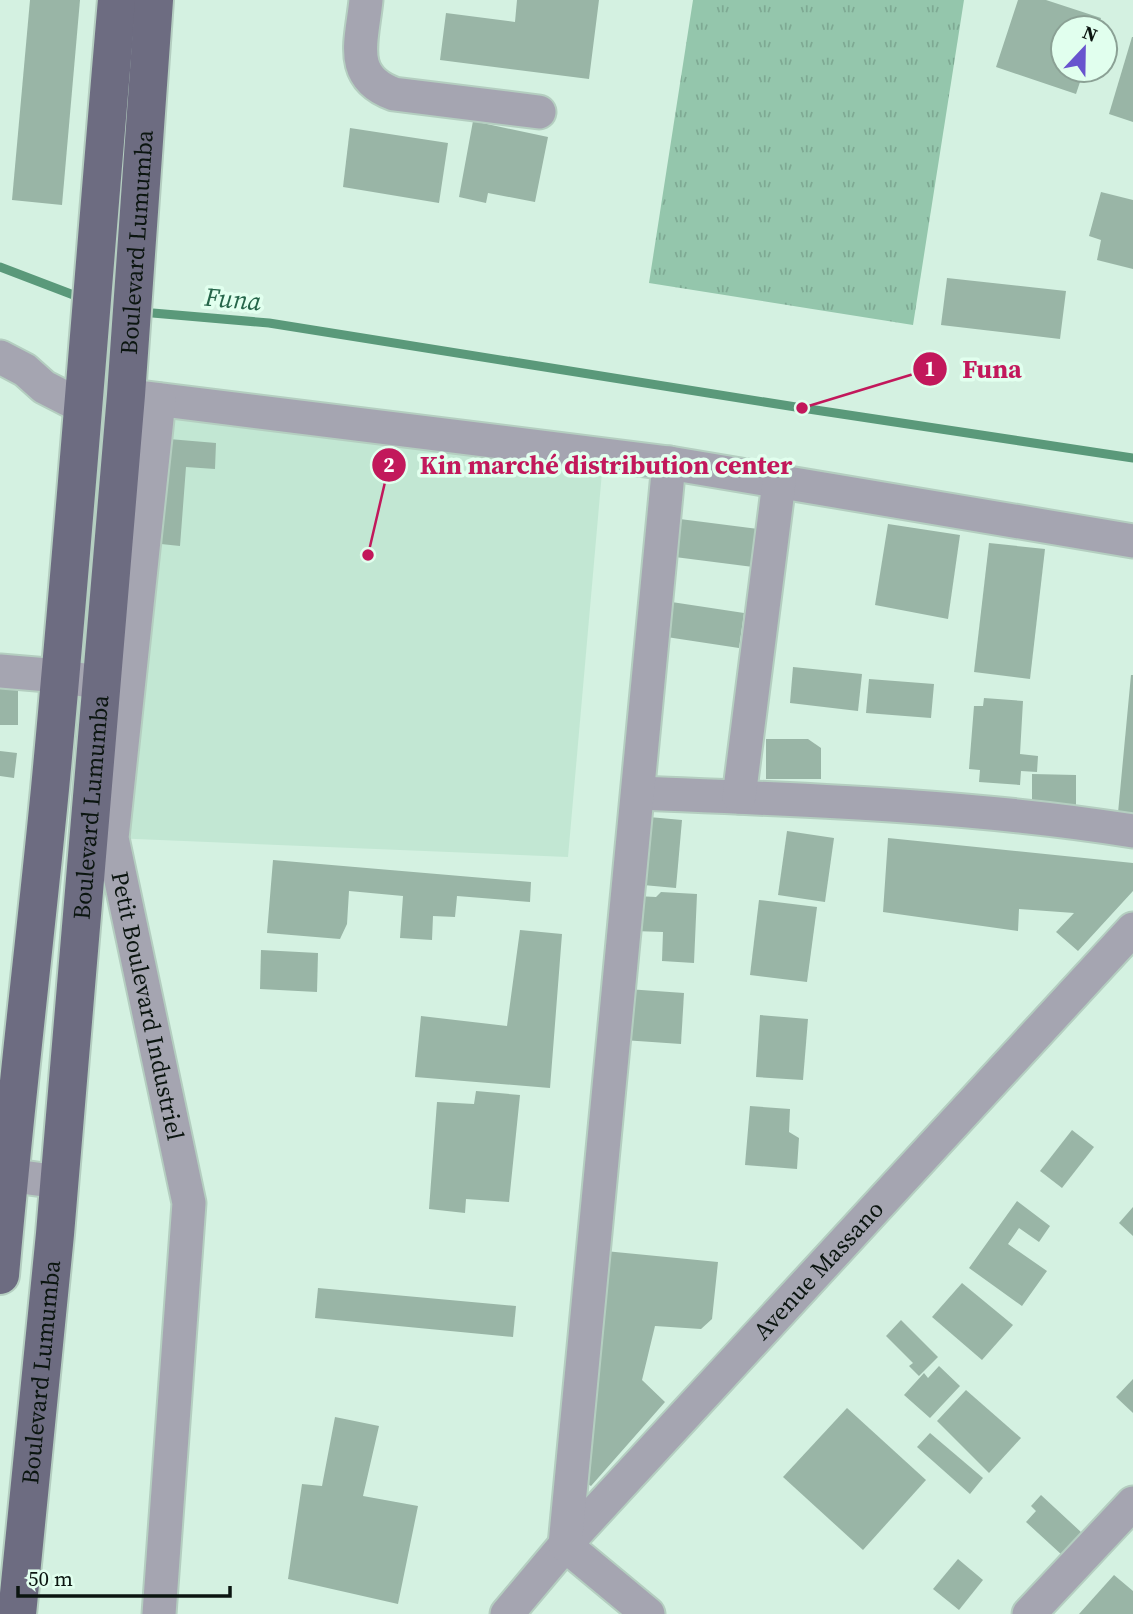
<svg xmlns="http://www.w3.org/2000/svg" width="1133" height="1614" viewBox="0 0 1133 1614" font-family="'Source Serif 4',serif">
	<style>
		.built { fill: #c2e7d3 }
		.grass { fill: url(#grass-tufts) }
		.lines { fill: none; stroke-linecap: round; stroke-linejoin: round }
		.stream { stroke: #5a997a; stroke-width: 9 }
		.building { fill: #99b5a6 }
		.minor-casing { stroke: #b4cec0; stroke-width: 37 }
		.major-casing { stroke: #b4cec0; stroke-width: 42 }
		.minor { stroke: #a5a5b1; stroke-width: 33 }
		.major { stroke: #6d6c81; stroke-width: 38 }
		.labels { text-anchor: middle; stroke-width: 7; stroke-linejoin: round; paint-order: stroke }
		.street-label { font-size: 24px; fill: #0b1510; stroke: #e1ffee }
		.water-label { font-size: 26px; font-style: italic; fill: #256549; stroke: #e1ffee }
		.leader { fill: none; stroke: #c2185b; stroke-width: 2.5 }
		.callout-dot { fill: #c2185b; stroke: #e1ffee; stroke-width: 2.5 }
		.mark-label { font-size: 21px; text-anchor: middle; font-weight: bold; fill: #fff }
		.callout-label { font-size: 26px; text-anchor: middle; font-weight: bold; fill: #c2185b; stroke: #e1ffee; stroke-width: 7; stroke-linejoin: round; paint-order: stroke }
	</style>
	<defs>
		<pattern id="grass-tufts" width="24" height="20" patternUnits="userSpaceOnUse" patternTransform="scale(1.75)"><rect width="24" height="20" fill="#94c6ac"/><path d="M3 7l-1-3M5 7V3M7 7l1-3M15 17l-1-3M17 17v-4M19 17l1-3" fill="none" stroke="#7ea993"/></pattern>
	</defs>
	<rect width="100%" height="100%" fill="#d4f1e1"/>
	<polygon class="built" points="159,400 602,472 568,857 112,838"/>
	<polygon class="grass" points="693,0 964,0 913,325 649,283"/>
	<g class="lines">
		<g class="stream">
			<polyline points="0,267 84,299"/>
			<polyline points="141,312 269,323 802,408 1133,458"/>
		</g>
	</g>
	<g class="building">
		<polygon points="30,0 80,0 62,205 12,200"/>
		<polygon points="517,0 599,0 589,79 440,60 446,13 515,22"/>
		<polygon points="1018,0 1046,0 1101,18 1098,28 1063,28 1063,70 1084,70 1076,94 996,67"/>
		<polygon points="1132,37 1133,37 1133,122 1109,114"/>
		<polygon points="473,121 548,137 535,202 488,193 486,203 459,197"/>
		<polygon points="350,128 448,143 439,203 343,187"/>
		<polygon points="1101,192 1133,200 1133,269 1097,260 1101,240 1089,236"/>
		<polygon points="947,278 1066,291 1060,339 941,325"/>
		<polygon points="169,439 216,443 215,469 186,467 180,546 161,544"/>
		<polygon points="672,518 766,530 761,568 667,556"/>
		<polygon points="888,524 960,535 948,619 875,605"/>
		<polygon points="989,543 1045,549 1030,679 974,672"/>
		<polygon points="665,601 744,613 739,648 660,636"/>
		<polygon points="793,667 862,674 858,711 790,703"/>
		<polygon points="1131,675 1133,675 1133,815 1118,813"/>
		<polygon points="869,679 934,684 931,718 866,713"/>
		<polygon points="18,688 18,725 0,725 0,689"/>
		<polygon points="984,698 1023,701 1020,754 1038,756 1037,772 1021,771 1020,785 979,782 980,770 969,769 974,706 983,706"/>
		<polygon points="766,739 808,739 821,748 821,779 766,779"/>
		<polygon points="0,751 17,753 14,778 0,776"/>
		<polygon points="1032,774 1076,775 1076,807 1032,806"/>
		<polygon points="649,817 682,820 676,888 643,885"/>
		<polygon points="787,831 834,838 825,902 778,895"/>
		<polygon points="888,838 1133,863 1133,891 1078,951 1056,932 1074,913 1019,909 1018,931 883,912"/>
		<polygon points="273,860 531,882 530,902 457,896 455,917 433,916 432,940 400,938 403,896 349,891 347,924 340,939 267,933"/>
		<polygon points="661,892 697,894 694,963 662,961 663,932 634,931 636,896 656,897"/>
		<polygon points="759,900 817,907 807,982 750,975"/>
		<polygon points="520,930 562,934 550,1088 415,1077 421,1016 507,1026"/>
		<polygon points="261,950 318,953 317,992 260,989"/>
		<polygon points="627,989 684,993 681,1044 623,1040"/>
		<polygon points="760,1015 808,1019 803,1080 756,1077"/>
		<polygon points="476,1091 520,1095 509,1202 466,1199 465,1213 429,1209 437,1102 474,1104"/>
		<polygon points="750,1106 790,1109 789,1132 799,1138 797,1169 745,1165"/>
		<polygon points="1072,1130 1094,1147 1062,1188 1040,1171"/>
		<polygon points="1017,1201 1050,1226 1039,1242 1019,1228 1008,1244 1047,1271 1022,1306 969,1268"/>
		<polygon points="1133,1207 1133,1236 1119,1223"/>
		<polygon points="605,1251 718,1262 712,1319 701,1329 655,1326 642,1380 665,1402 591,1486 583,1481"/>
		<polygon points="962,1283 1013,1325 982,1360 932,1317"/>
		<polygon points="318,1288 516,1306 513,1337 315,1318"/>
		<polygon points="901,1320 938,1357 919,1376 909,1366 913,1363 886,1336"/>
		<polygon points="939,1366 960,1386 930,1418 904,1395 924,1373 928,1378"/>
		<polygon points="1133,1379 1133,1413 1116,1397"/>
		<polygon points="966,1390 1021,1438 989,1473 937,1421"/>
		<polygon points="847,1408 926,1480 863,1550 783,1477"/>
		<polygon points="335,1417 379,1426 363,1496 418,1506 398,1604 288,1579 302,1484 322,1486"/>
		<polygon points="930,1433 983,1478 970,1494 917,1447"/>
		<polygon points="1041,1495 1082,1533 1062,1555 1026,1522 1036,1511 1031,1506"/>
		<polygon points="958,1559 983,1580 959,1610 933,1589"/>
		<polygon points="1114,1575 1133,1591 1133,1614 1079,1614"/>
	</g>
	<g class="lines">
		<g class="minor-casing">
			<g id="minor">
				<path d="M366,0C362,41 347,77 394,94L539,112"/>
				<polyline points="0,357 25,370 44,387 83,407"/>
				<polyline points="139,397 669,463 1133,541"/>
				<path id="s1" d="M159,400L112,838L189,1203L159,1614"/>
				<polyline points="0,671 60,676 101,683"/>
				<path d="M638,793C803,800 970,805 1133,831"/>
				<polyline points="739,797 779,482"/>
				<polyline points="0,1174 59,1182"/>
				<path id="s2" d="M507,1614L565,1545L1133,929"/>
				<polyline points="648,1614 565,1545 669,463"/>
				<polyline points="1029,1614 1133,1503"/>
			</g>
		</g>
		<g class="major-casing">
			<g id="major">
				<path d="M0,1275C14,1113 34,951 50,789C75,526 94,263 117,0"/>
				<path id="s3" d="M17,1614L55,1234L126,395L154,0"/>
			</g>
		</g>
		<use href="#minor" class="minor"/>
		<use href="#major" class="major"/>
	</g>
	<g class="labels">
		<g class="street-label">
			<text dy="8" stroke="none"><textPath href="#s3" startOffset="1377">Boulevard Lumumba</textPath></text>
			<text dy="8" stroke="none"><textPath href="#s3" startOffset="810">Boulevard Lumumba</textPath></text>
			<text dy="8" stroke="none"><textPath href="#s1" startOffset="612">Petit Boulevard Industriel</textPath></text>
			<text dy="8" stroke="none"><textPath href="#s2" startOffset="464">Avenue Massano</textPath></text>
			<text dy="8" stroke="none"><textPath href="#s3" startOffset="243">Boulevard Lumumba</textPath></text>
		</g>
		<g class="water-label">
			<text transform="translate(233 299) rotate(5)" y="9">Funa</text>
		</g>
	</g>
	<path class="leader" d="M802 408L930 369M368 555L389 465"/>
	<g class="callout-dot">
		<circle cx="802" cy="408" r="7"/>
		<circle cx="368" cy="555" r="7"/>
		<circle cx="930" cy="369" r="18"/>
		<circle cx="389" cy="465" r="18"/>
	</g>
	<g class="mark-label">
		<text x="930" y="376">1</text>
		<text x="389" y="472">2</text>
	</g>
	<g class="callout-label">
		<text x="992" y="378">Funa</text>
		<text x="606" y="474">Kin marché distribution center</text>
	</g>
	<g transform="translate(1084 49) rotate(22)"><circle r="33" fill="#e1ffee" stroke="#8ba195" stroke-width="2"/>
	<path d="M0-5L12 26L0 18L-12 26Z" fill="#6854ce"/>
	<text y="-10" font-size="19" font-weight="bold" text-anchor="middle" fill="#0b1510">N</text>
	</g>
	<path d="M18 1586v10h212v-10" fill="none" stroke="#0b1510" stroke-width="3.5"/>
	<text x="28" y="1586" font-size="21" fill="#0b1510" stroke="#e1ffee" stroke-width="5" paint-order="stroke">50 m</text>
</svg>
